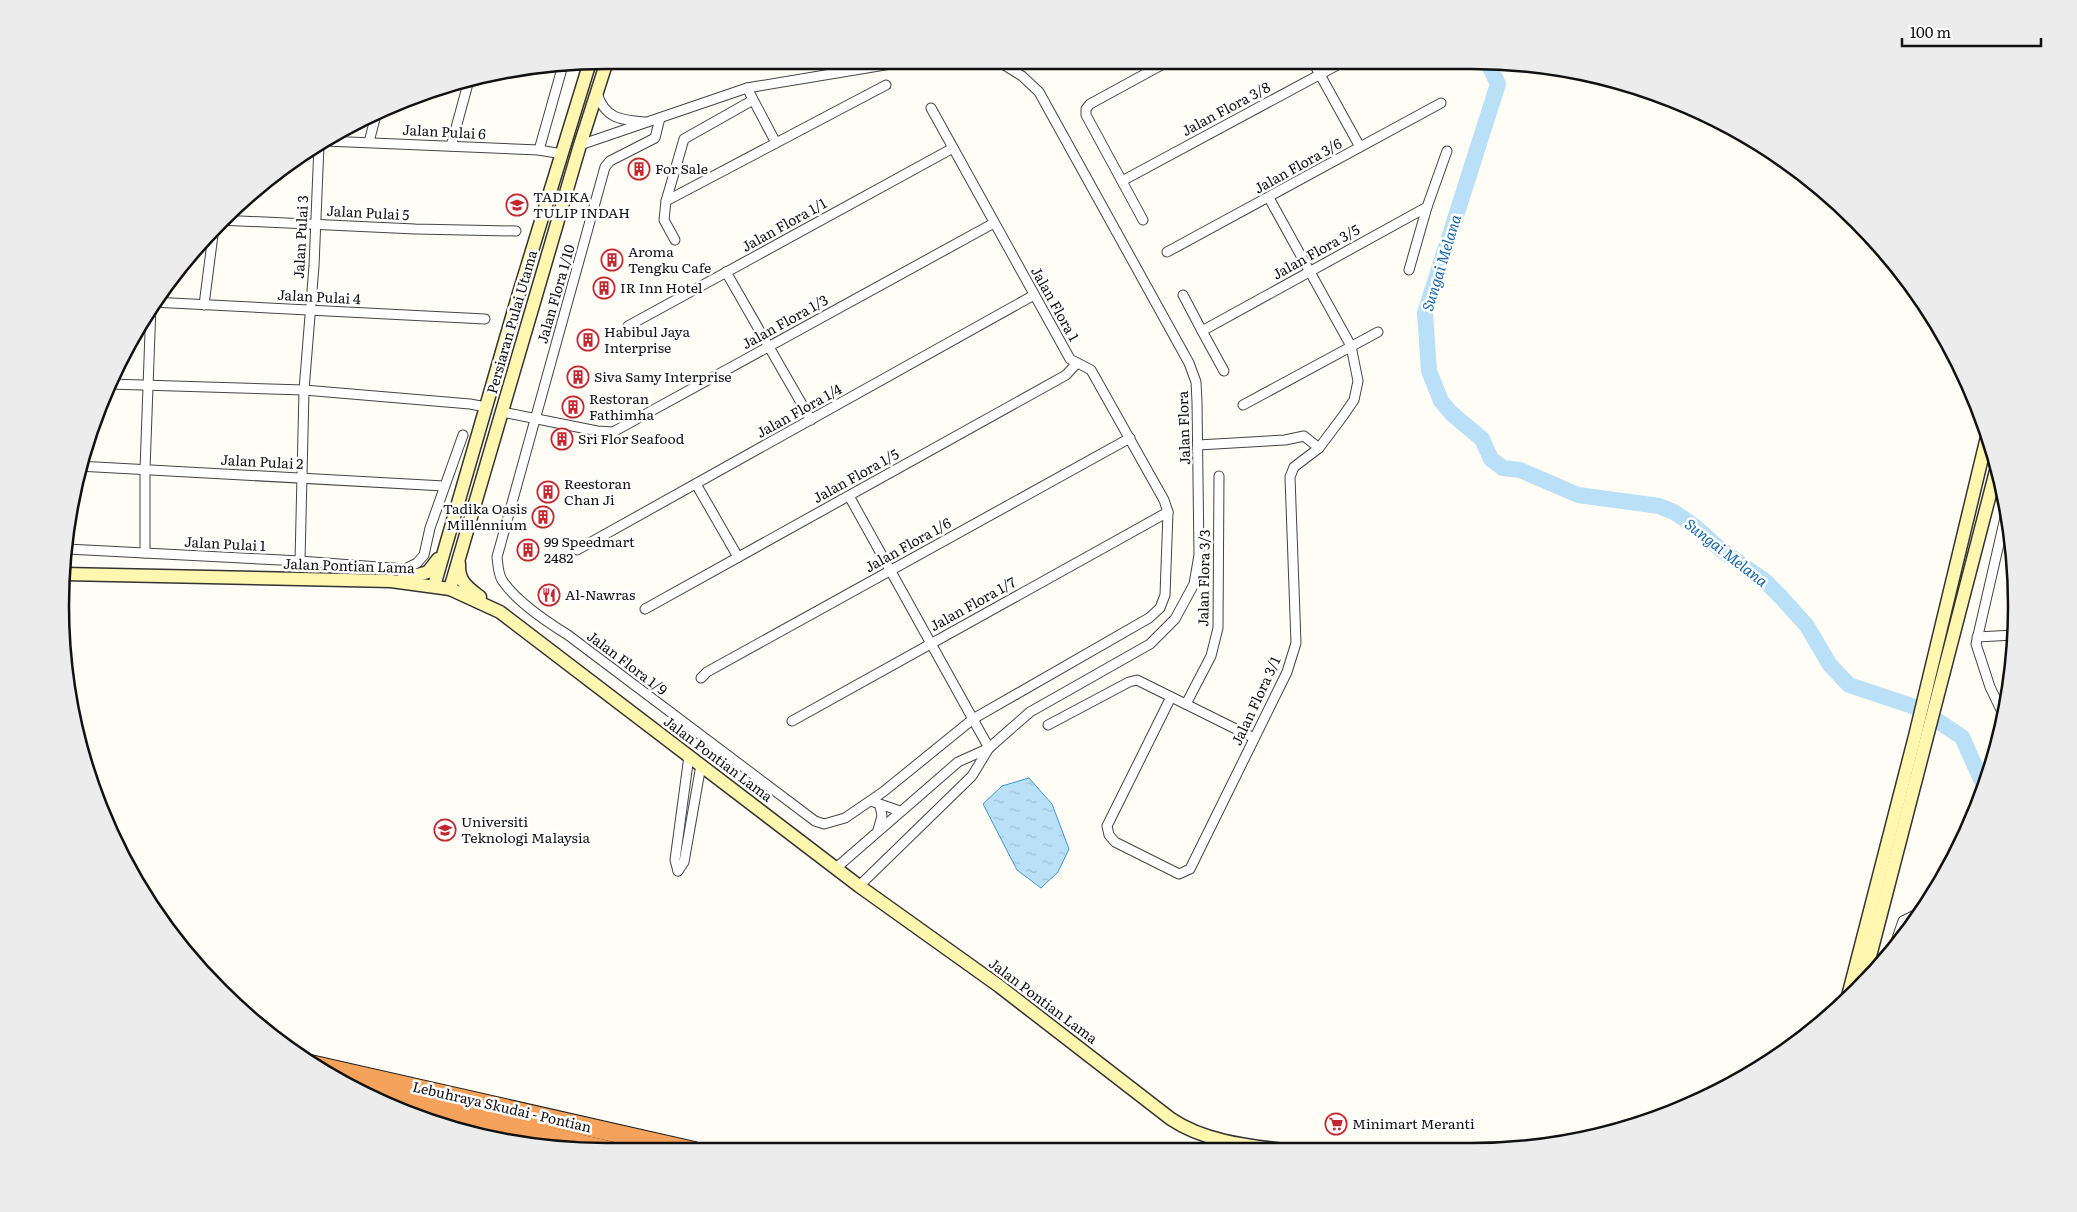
<svg xmlns="http://www.w3.org/2000/svg" width="2077" height="1212" viewBox="0 0 2077 1212" font-family="Literata,serif">
	<style>
		.water { fill: url(#water-ripples); stroke: #3f96cf }
		.lines { fill: none; stroke-linecap: round; stroke-linejoin: round }
		.river { stroke: #b9e0f7; stroke-width: 16 }
		.street-casing { stroke: #444; stroke-width: 11 }
		.secondary-casing { stroke: #333; stroke-width: 15 }
		.highway-casing { stroke: #222; stroke-width: 20 }
		.street { stroke: #fff; stroke-width: 9 }
		.secondary { stroke: #fff6b0; stroke-width: 12 }
		.highway { stroke: #f5a25d; stroke-width: 18 }
		.labels { text-anchor: middle; stroke-width: 5; stroke-linejoin: round; paint-order: stroke }
		.street-label { font-size: 14px; fill: #111; stroke: #fff }
		.poi-label { font-size: 14px; fill: #111; stroke: #fff; text-anchor: start }
		.water-label { font-size: 15px; font-style: italic; fill: #1768a6; stroke: #fff }
		.rim { fill: none; stroke: #111; stroke-width: 2.5 }
	</style>
	<defs>
		<pattern id="water-ripples" width="26" height="14" patternUnits="userSpaceOnUse" patternTransform="scale(1.25)"><rect width="26" height="14" fill="#b9e0f7"/><path d="M2 4q2-2 4 0t4 0M15 11q2-2 4 0t4 0" fill="none" stroke="#9ebfd3"/></pattern>
	</defs>
	<rect width="100%" height="100%" fill="#fffdf5"/>
	<polygon class="water" points="1029,778 1052,804 1069,849 1058,872 1041,888 1017,870 983,804 1002,786"/>
	<g class="lines">
		<polyline class="river" points="1487,61 1498,84 1425,313 1429,371 1441,401 1451,413 1482,439 1491,459 1503,468 1520,470 1578,495 1659,506 1674,512 1693,525 1720,549 1765,581 1781,597 1807,626 1830,665 1849,685 1918,708 1962,737 1984,786"/>
		<g class="street-casing">
			<g id="street">
				<polyline points="1313,62 1360,147"/>
				<polyline points="747,88 776,143"/>
				<path d="M597,93C605,119 621,120 645,122"/>
				<path d="M660,118L655,138L610,161L605,167L497,557C498,565 498,573 502,580C515,600 547,622 568,635L815,821L824,824L845,818L883,792L973,719L1149,618L1160,608L1165,595L1168,512L1164,500L1091,370L1070,359L931,108"/>
				<polyline points="325,141 539,150 562,154"/>
				<polyline points="369,142 377,111"/>
				<polyline points="580,145 747,88 897,63"/>
				<polyline points="451,146 469,80"/>
				<polyline points="539,150 563,65"/>
				<polyline points="1122,181 1343,62"/>
				<polyline points="666,201 886,85"/>
				<polyline points="219,220 415,229 516,231"/>
				<polyline points="1143,220 1086,115 1086,109 1090,104 1167,62"/>
				<polyline points="675,240 664,220 666,201 684,139 753,100"/>
				<polyline points="1167,252 1441,103"/>
				<polyline points="1409,270 1427,207"/>
				<polyline points="726,272 811,420"/>
				<polyline points="1183,295 1202,331 1427,207 1447,151"/>
				<polyline points="152,302 485,319"/>
				<polyline points="204,305 214,227"/>
				<polyline points="628,326 953,148"/>
				<polyline points="1202,331 1224,371"/>
				<polyline points="109,384 304,390 470,404 486,407"/>
				<polyline points="1243,405 1378,332"/>
				<polyline points="502,412 597,431 613,432 994,223"/>
				<polyline points="1198,445 1285,440 1304,436 1319,448"/>
				<polyline points="78,466 444,486"/>
				<polyline points="696,484 738,557"/>
				<polyline points="849,496 989,748"/>
				<polyline points="67,549 300,561 405,569 417,563 424,555 430,528 463,435"/>
				<polyline points="577,550 1034,295"/>
				<polyline points="145,553 145,469 151,305"/>
				<polyline points="300,561 304,390 314,266 319,145"/>
				<polyline points="645,609 1066,375 1077,363"/>
				<polyline points="1977,637 2014,635"/>
				<polyline points="701,678 707,672 1130,438"/>
				<polyline points="1171,697 1107,826 1109,835 1115,842 1179,874 1190,869 1287,672 1296,643 1290,477 1294,467 1319,448 1343,416 1354,400 1358,381 1351,346 1269,198"/>
				<polyline points="1186,704 1211,656 1218,628 1219,476"/>
				<polyline points="2006,713 2001,710 1990,687 1976,644 2007,509"/>
				<polyline points="792,721 1168,512"/>
				<polyline points="1048,725 1129,682 1137,680 1254,738"/>
				<polyline points="871,801 900,811"/>
				<polyline points="878,830 882,816 880,806"/>
				<polyline points="836,868 958,762 989,748 1030,712 1150,644 1175,619 1194,584 1199,555 1197,402 1196,382 1189,363 1039,92 1022,76 1001,63"/>
				<polyline points="678,871 675,860 689,756"/>
				<polyline points="678,871 684,862 701,765"/>
				<polyline points="859,886 972,776 989,748"/>
				<polyline points="1894,947 1903,921 1923,911"/>
			</g>
		</g>
		<g class="secondary-casing">
			<g id="secondary">
				<path d="M459,564C458,581 467,587 480,597"/>
				<path d="M64,574L391,581L450,589L500,612L859,886L999,986L1171,1119C1205,1142 1250,1146 1291,1151"/>
				<polyline points="403,579 428,572 438,559"/>
				<polyline points="434,586 519,293 589,65"/>
				<polyline points="450,589 580,145 606,64"/>
				<polyline points="1862,987 1997,467"/>
				<polyline points="1847,1000 1915,736 1987,437"/>
			</g>
		</g>
		<g class="highway-casing">
			<g id="highway">
				<polyline points="310,1064 694,1151"/>
				<polyline points="374,1095 612,1151"/>
			</g>
		</g>
		<use href="#street" class="street"/>
		<use href="#secondary" class="secondary"/>
		<use href="#highway" class="highway"/>
	</g>
	<defs>
		<g id="building-ring" transform="scale(1.125)"><circle r="9.5" fill="#fff" stroke="#c4262e" stroke-width="1.5"/><path d="M-4-6H4V6H1V3H-1V6H-4ZM-2.5-4.3h1.7v1.8h-1.7ZM.8-4.3h1.7v1.8H.8ZM-2.5-1h1.7V.8h-1.7ZM.8-1h1.7V.8H.8Z" fill="#c4262e"/></g>
		<g id="school-ring" transform="scale(1.125)"><circle r="9.5" fill="#fff" stroke="#c4262e" stroke-width="1.5"/><path d="M0-5L7-2L0 1L-7-2ZM-4 1L0 2.5L4 1V4Q0 6-4 4Z" fill="#c4262e"/></g>
		<g id="restaurant-ring" transform="scale(1.125)"><circle r="9.5" fill="#fff" stroke="#c4262e" stroke-width="1.5"/><path d="M-5-6h1v4h1v-4h1v4h1v-4h1v5L-1.5 .5V6h-2V.5L-5-1ZM5-6V6H3V1.5H1.5Q1.5-4 5-6Z" fill="#c4262e"/></g>
		<g id="university-ring" transform="scale(1.125)"><circle r="9.5" fill="#fff" stroke="#c4262e" stroke-width="1.5"/><path d="M0-5L7-2L0 1L-7-2ZM-4 1L0 2.5L4 1V4Q0 6-4 4Z" fill="#c4262e"/></g>
		<g id="supermarket-ring" transform="scale(1.125)"><circle r="9.5" fill="#fff" stroke="#c4262e" stroke-width="1.5"/><path d="M-6-5.5h2.5l.6 2H6L4.5 2H-2.5L-4.4-4H-6ZM-1.5 3.2a1.3 1.3 0 1 0 .1 0ZM3 3.2a1.3 1.3 0 1 0 .1 0Z" fill="#c4262e"/></g>
	</defs>
	<g fill-rule="evenodd">
		<use href="#building-ring" x="639" y="169"/>
		<use href="#school-ring" x="517" y="205"/>
		<use href="#building-ring" x="612" y="260"/>
		<use href="#building-ring" x="604" y="288"/>
		<use href="#building-ring" x="588" y="340"/>
		<use href="#building-ring" x="578" y="377"/>
		<use href="#building-ring" x="573" y="407"/>
		<use href="#building-ring" x="562" y="439"/>
		<use href="#building-ring" x="548" y="492"/>
		<use href="#building-ring" x="543" y="517"/>
		<use href="#building-ring" x="528" y="550"/>
		<use href="#restaurant-ring" x="549" y="595"/>
		<use href="#university-ring" x="445" y="830"/>
		<use href="#supermarket-ring" x="1336" y="1124"/>
	</g>
	<g class="labels">
		<g class="street-label">
			<text transform="translate(1226 109) rotate(-28)" y="5">Jalan Flora 3/8</text>
			<text transform="translate(444 132) rotate(3)" y="5">Jalan Pulai 6</text>
			<text transform="translate(1298 166) rotate(-29)" y="5">Jalan Flora 3/6</text>
			<text transform="translate(368 213) rotate(3)" y="5">Jalan Pulai 5</text>
			<text transform="translate(784 225) rotate(-29)" y="5">Jalan Flora 1/1</text>
			<text transform="translate(301 237) rotate(-87)" y="5">Jalan Pulai 3</text>
			<text transform="translate(1316 252) rotate(-29)" y="5">Jalan Flora 3/5</text>
			<text transform="translate(556 294) rotate(-74)" y="5">Jalan Flora 1/10</text>
			<text transform="translate(319 297) rotate(3)" y="5">Jalan Pulai 4</text>
			<text transform="translate(1055 304) rotate(61)" y="5">Jalan Flora 1</text>
			<text transform="translate(512 322) rotate(-74)" y="5">Persiaran Pulai Utama</text>
			<text transform="translate(785 322) rotate(-29)" y="5">Jalan Flora 1/3</text>
			<text transform="translate(799 411) rotate(-29)" y="5">Jalan Flora 1/4</text>
			<text transform="translate(1184 428) rotate(-92)" y="5">Jalan Flora</text>
			<text transform="translate(262 462) rotate(3)" y="5">Jalan Pulai 2</text>
			<text transform="translate(856 476) rotate(-29)" y="5">Jalan Flora 1/5</text>
			<text transform="translate(225 544) rotate(3)" y="5">Jalan Pulai 1</text>
			<text transform="translate(908 545) rotate(-29)" y="5">Jalan Flora 1/6</text>
			<text transform="translate(349 566) rotate(2)" y="5">Jalan Pontian Lama</text>
			<text transform="translate(1204 578) rotate(-89)" y="5">Jalan Flora 3/3</text>
			<text transform="translate(973 604) rotate(-29)" y="5">Jalan Flora 1/7</text>
			<text transform="translate(627 663) rotate(37)" y="5">Jalan Flora 1/9</text>
			<text transform="translate(1256 701) rotate(-65)" y="5">Jalan Flora 3/1</text>
			<text transform="translate(718 759) rotate(37)" y="5">Jalan Pontian Lama</text>
			<text transform="translate(1043 1001) rotate(37)" y="5">Jalan Pontian Lama</text>
			<text transform="translate(502 1107) rotate(13)" y="5">Lebuhraya Skudai - Pontian</text>
		</g>
		<g class="poi-label">
			<text x="655" y="174">For Sale</text>
			<text x="533" y="202">TADIKA<tspan x="533" dy="16">TULIP INDAH</tspan></text>
			<text x="628" y="257">Aroma<tspan x="628" dy="16">Tengku Cafe</tspan></text>
			<text x="620" y="293">IR Inn Hotel</text>
			<text x="604" y="337">Habibul Jaya<tspan x="604" dy="16">Interprise</tspan></text>
			<text x="594" y="382">Siva Samy Interprise</text>
			<text x="589" y="404">Restoran<tspan x="589" dy="16">Fathimha</tspan></text>
			<text x="578" y="444">Sri Flor Seafood</text>
			<text x="564" y="489">Reestoran<tspan x="564" dy="16">Chan Ji</tspan></text>
			<text x="527" y="514" text-anchor="end">Tadika Oasis<tspan x="527" dy="16">Millennium</tspan></text>
			<text x="544" y="547">99 Speedmart<tspan x="544" dy="16">2482</tspan></text>
			<text x="565" y="600">Al-Nawras</text>
			<text x="461" y="827">Universiti<tspan x="461" dy="16">Teknologi Malaysia</tspan></text>
			<text x="1352" y="1129">Minimart Meranti</text>
		</g>
		<g class="water-label">
			<text transform="translate(1442 263) rotate(-73)" y="5">Sungai Melana</text>
			<text transform="translate(1726 553) rotate(38)" y="5">Sungai Melana</text>
		</g>
	</g>
	<path d="M0 0H2077V1212H0ZM606 69H1471A537 537 0 0 1 2008 606V606A537 537 0 0 1 1471 1143H606A537 537 0 0 1 69 606V606A537 537 0 0 1 606 69Z" fill="#ececec" fill-rule="evenodd"/>
	<path class="rim" d="M606 69H1471A537 537 0 0 1 2008 606V606A537 537 0 0 1 1471 1143H606A537 537 0 0 1 69 606V606A537 537 0 0 1 606 69Z"/>
	<path d="M1902 38v8h139v-8" fill="none" stroke="#111111" stroke-width="2.5"/>
	<text x="1910" y="38" font-size="15" fill="#111111" stroke="#ffffff" stroke-width="4" paint-order="stroke">100 m</text>
</svg>
